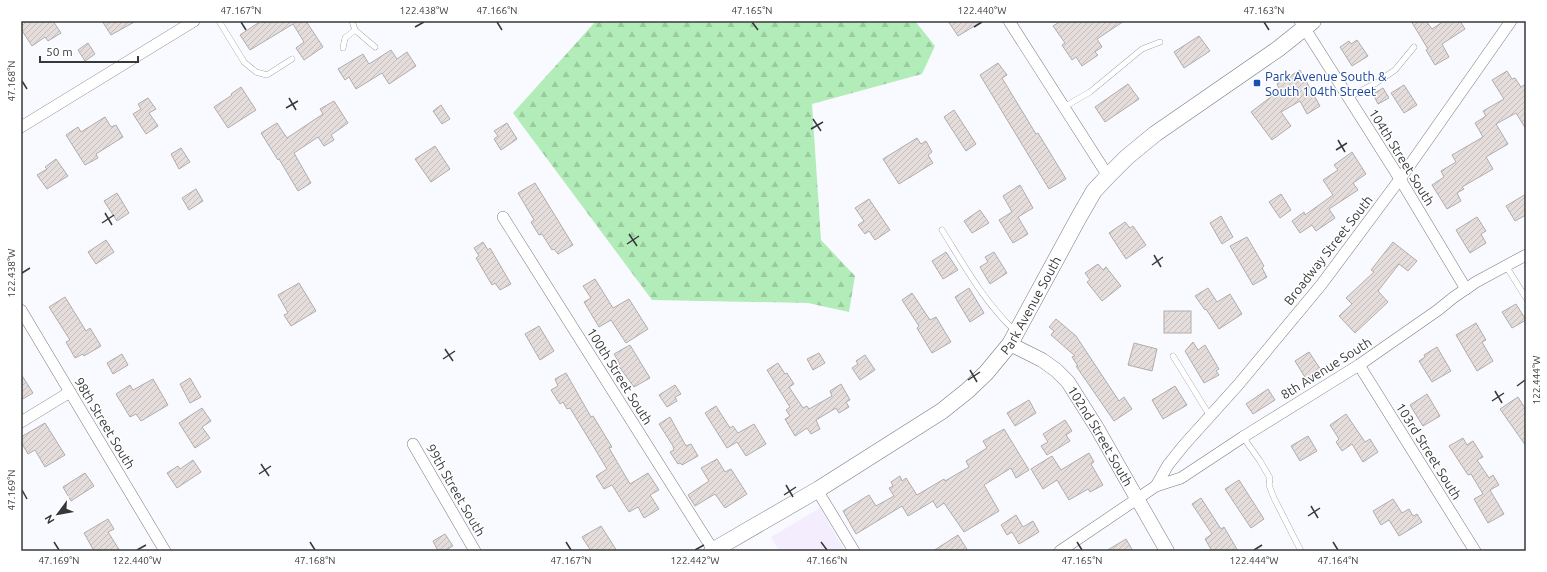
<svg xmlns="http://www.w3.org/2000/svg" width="1547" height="572" viewBox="0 0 1547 572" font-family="Ubuntu,sans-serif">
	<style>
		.commercial { fill: #f4edfe }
		.forest { fill: url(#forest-firs) }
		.building { fill: url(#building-hatch); stroke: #b2acaa }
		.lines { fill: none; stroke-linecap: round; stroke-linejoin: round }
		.service-casing { stroke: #787a7f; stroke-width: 6 }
		.minor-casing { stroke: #787a7f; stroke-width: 12 }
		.tertiary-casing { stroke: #787a7f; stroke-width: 15 }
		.secondary-casing { stroke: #787a7f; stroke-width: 17 }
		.service { stroke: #fff; stroke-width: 5.5 }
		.minor { stroke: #fff; stroke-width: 11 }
		.tertiary { stroke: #fff; stroke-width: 14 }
		.secondary { stroke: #fff; stroke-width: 16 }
		.ticks { fill: none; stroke: #37383a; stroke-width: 1.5 }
		.transit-dot { fill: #1a4fb4; stroke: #fff; stroke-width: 1.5 }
		.labels { text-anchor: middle; stroke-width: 3; stroke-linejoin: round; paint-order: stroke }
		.transit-label { font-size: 13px; fill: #164399; stroke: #fff; text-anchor: start }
		.street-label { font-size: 13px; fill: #37383a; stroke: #fff }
		.neatline { fill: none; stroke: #37383a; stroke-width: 1.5 }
		.ticks-label { font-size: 10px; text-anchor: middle; fill: #37383a }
	</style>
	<defs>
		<pattern id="forest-firs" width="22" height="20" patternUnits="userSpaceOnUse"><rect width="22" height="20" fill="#b2ecb8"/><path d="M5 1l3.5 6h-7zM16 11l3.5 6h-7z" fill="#9acb9f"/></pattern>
		<pattern id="building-hatch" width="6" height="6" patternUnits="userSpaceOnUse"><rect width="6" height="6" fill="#e4dddb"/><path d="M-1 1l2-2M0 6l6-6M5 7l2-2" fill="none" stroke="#c4bebd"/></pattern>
	</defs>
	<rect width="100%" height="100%" fill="#f9faff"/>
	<polygon class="commercial" points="820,508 845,551 779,551 771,537"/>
	<polygon class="forest" points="596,21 915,21 935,46 922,74 812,104 821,240 855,276 849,312 808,303 652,300 513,113"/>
	<g class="building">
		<polygon points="21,21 53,21 61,33 48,41 45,37 32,46 21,29"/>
		<polygon points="102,21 136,21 111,35"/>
		<polygon points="261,21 306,21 323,47 304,60 296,48 304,42 293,24 250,50 240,35"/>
		<polygon points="948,21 983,21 958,36"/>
		<polygon points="1061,21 1124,21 1097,39 1102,47 1095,52 1098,55 1082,66 1076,57 1072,60 1062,45 1065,43 1053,26"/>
		<polygon points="1411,21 1426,21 1432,29 1444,21 1460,21 1465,29 1442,44 1449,57 1435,65 1426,50 1428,49"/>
		<polygon points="1199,36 1210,51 1184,68 1174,52"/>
		<polygon points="1357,40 1368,56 1352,66 1340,47 1349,41 1351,44"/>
		<polygon points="88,43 95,54 85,61 78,50"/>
		<polygon points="391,50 397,59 407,52 416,66 389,84 382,73 356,89 349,77 345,80 338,69 363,54 369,64"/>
		<polygon points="998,63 1007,75 1002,78 1036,134 1038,133 1066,179 1049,189 980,75"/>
		<polygon points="1300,70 1320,106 1307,114 1300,101 1281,112 1291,126 1272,140 1251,112 1280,90 1277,84"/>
		<polygon points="1507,71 1512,79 1515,78 1521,87 1526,84 1526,129 1516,113 1496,124 1508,144 1486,157 1493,169 1462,187 1464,189 1457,193 1461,201 1447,209 1432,185 1444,177 1441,171 1456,162 1452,155 1483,137 1475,123 1486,116 1483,111 1504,99 1492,80"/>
		<polygon points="1128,84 1139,99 1105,122 1095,107"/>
		<polygon points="1404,85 1417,105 1404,113 1391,93"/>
		<polygon points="241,87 256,110 228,128 214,107 232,95 231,94"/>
		<polygon points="1383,88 1389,98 1378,104 1373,94"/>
		<polygon points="148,98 156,109 149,113 158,126 146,134 133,114 141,109 138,104"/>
		<polygon points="334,101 348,123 331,135 334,140 324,146 318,137 294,153 311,183 298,191 279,159 278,160 261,133 277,123 287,138 323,114 320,109"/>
		<polygon points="441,105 450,119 442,124 433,111"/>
		<polygon points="954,110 976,144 966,151 944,117"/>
		<polygon points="105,117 111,127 116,125 123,137 96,154 98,158 85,165 66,135 78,127 81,132"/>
		<polygon points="507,123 517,139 501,150 494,139 498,136 494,131"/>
		<polygon points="917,138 921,144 926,141 932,152 928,155 933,163 899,184 883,159"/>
		<polygon points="435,146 450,169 431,182 415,159"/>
		<polygon points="181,148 190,162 179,169 171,154"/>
		<polygon points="1352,152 1366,174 1353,183 1358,190 1329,209 1335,218 1316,231 1312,225 1300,233 1292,221 1304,212 1305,215 1333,195 1323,180 1338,170 1334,165"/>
		<polygon points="56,159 68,176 47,189 37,175 47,169 45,167"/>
		<polygon points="535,183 573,245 558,254 554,249 552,250 542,234 539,235 531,222 534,220 518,193"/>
		<polygon points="1020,185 1033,208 1018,217 1028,234 1013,243 999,220 1012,212 1003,196"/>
		<polygon points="196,189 203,201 189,210 182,198"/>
		<polygon points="117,193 129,213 117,221 104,201"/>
		<polygon points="1281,194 1291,210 1280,218 1269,202"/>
		<polygon points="1526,194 1526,215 1515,221 1506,206"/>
		<polygon points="869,199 890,230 875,240 869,231 865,234 858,225 864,221 855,208"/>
		<polygon points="980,210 989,223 972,233 964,221"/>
		<polygon points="1221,216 1233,237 1222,244 1210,223"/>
		<polygon points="1477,217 1486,231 1481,234 1486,243 1470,253 1456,230"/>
		<polygon points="1125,222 1130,228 1133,226 1146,245 1126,259 1109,233"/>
		<polygon points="1247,237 1264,266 1262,268 1267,277 1253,285 1230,246"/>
		<polygon points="106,240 114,252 96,264 88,252"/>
		<polygon points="483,242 488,250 490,248 511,284 500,290 495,283 492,285 476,258 479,256 474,248"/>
		<polygon points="1393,242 1417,261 1408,271 1399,264 1378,291 1388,302 1355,333 1339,316 1352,304 1346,298 1374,272 1371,270"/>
		<polygon points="946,252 958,270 943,279 932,261"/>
		<polygon points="994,252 1007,273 990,284 980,267 988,262 985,257"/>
		<polygon points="1098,264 1103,270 1106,267 1121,286 1102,301 1087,282 1090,280 1085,273"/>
		<polygon points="595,279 613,308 629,299 648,329 626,343 611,320 599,327 584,302 591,298 583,286"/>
		<polygon points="299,283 316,311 291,326 284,315 288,313 278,295"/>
		<polygon points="969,288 984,313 970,322 955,297"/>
		<polygon points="1208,288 1217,302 1230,294 1242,314 1219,329 1206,309 1205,310 1195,296"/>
		<polygon points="912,293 930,320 936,317 951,342 932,353 917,328 919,326 902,300"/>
		<polygon points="65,297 86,331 90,328 101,346 84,356 83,354 75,358 66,342 70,340 49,307"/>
		<polygon points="1516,304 1526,320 1512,328 1502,312"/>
		<rect x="1164" y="311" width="27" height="22"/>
		<polygon points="1056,319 1076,336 1119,401 1124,397 1132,409 1114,421 1076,366 1078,366 1072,357 1075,356 1051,335 1054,331 1049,327"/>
		<polygon points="1476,323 1486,340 1482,342 1493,361 1477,371 1456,335"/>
		<polygon points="539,326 554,351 540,360 525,334"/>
		<polygon points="1193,342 1198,350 1205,345 1219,369 1216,371 1219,375 1204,383 1185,351"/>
		<polygon points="1134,343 1157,349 1152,371 1128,365"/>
		<polygon points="630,345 650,378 634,387 618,365 620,364 614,354"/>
		<polygon points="1437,347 1451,371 1432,382 1419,361 1425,357 1424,355"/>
		<polygon points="1309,352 1321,370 1306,379 1295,361"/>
		<polygon points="819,353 825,363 813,370 807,359"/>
		<polygon points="122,354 128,365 113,374 107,363"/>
		<polygon points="865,355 875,370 860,380 852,368 858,364 856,361"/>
		<polygon points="778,363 785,374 787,373 794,384 789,387 803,408 807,406 809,409 832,396 830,391 841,384 850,400 846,402 849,407 839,413 836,408 816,420 820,429 811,434 807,428 795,436 785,419 790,416 786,410 790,407 767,370"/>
		<polygon points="566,373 591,417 593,416 612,447 609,448 630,484 648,473 659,490 650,495 659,509 644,518 638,507 629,512 612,485 604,489 596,476 607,469 570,408 567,409 563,402 560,404 551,390 558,386 555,379"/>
		<polygon points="21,374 33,393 21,400"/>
		<polygon points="190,378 201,397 190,403 180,384"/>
		<polygon points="153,379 168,405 141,421 136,414 130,417 116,394 130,385 133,390"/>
		<polygon points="675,385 681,394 675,397 677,401 667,407 659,395"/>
		<polygon points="1175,386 1187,405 1163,419 1152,400"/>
		<polygon points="1268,389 1275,400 1253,414 1246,404"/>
		<polygon points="1427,394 1440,416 1423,426 1410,405"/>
		<polygon points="1518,397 1526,410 1526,446 1500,409"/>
		<polygon points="1029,400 1036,413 1015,426 1007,413"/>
		<polygon points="716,406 730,428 733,426 738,433 754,424 766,444 746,456 737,442 727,448 705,413"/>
		<polygon points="202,408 211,421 202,427 210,438 195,448 179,423"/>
		<polygon points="1346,414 1365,442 1370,439 1378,452 1363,462 1352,444 1342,451 1336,442 1339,439 1330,425"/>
		<polygon points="670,417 686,446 691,444 698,456 682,465 680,463 678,464 670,452 674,450 673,446 659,424"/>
		<polygon points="1065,420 1072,431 1066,435 1070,441 1047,455 1041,446 1048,442 1043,434"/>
		<polygon points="45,423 65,455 45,467 35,450 28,454 21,442 21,437"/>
		<polygon points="1004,429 1029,470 1016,478 1011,468 984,485 999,511 964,532 944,503 937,508 933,501 908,516 902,506 856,534 843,511 869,495 876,506 894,496 889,488 893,486 891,482 900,476 902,481 906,478 917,495 944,479 945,481 969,467 966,461 987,448 983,441"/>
		<polygon points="1308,436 1317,451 1300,461 1291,446"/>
		<polygon points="1463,438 1467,445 1473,441 1483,457 1477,460 1489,478 1493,475 1499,485 1490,490 1504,514 1488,523 1474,499 1483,494 1471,474 1468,475 1449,446"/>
		<polygon points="1089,453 1094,462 1091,464 1103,485 1090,492 1088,489 1069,500 1057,480 1043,489 1031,469 1052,456 1061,470"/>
		<polygon points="717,459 725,472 731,469 747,494 725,508 715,494 695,506 688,495 709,481 701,468"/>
		<polygon points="193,460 201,472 177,488 167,473 178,466 180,469"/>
		<polygon points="85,473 94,486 71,501 63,487"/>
		<polygon points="1239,480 1264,519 1251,528 1225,489"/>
		<polygon points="1201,498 1221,529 1224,527 1238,551 1212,551 1205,539 1212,534 1192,504"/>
		<polygon points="1393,499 1402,513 1409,509 1413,516 1417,514 1422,522 1399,536 1389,520 1381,525 1373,511"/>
		<polygon points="1016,515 1023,527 1033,521 1039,532 1019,544 1012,532 1007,535 1001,525"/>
		<polygon points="108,519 114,529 108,532 120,551 94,551 84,533"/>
		<polygon points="601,526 617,551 591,551 582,537"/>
		<polygon points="445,534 453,546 444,551 438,551 433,541"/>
		<polygon points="958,535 968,551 933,551"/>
		<polygon points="1126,539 1133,551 1106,551"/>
	</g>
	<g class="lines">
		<g class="service-casing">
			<g id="service">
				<polyline points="219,21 244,62 256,72 267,75 292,59"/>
				<polyline points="355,30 375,47"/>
				<polyline points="343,48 345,38 355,30 352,21"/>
				<polyline points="1349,97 1376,83 1395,70 1414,47"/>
				<polyline points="1064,107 1090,92 1142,49 1160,42"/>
				<path d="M942,230C964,265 984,302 1015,331"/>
				<polyline points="1506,266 1526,298"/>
				<polyline points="1173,356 1210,416"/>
				<polyline points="1243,437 1260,461 1270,478 1269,485 1274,498 1301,551"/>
			</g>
		</g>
		<g class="minor-casing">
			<g id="minor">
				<polyline points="1009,21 1108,176"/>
				<polyline points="1300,21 1400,179 1466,289"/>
				<polyline points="21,127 194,21"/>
				<polyline points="503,217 713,550"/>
				<polyline points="21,310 165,551"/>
				<polyline points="1359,365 1475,551"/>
				<polyline points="21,422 70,392"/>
				<polyline points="413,444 475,551"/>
				<polyline points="1156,486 1168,465 1184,445 1238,385 1321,285 1400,179 1511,21"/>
				<polyline points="817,490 854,551"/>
				<polyline points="1060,551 1156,486 1181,478 1243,437 1359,365 1438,310 1454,297 1476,282 1526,255"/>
			</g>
		</g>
		<g class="tertiary-casing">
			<g id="tertiary">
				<path id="s1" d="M1010,344L1042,360L1056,370L1068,382L1097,428L1167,551"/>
			</g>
		</g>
		<g class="secondary-casing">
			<g id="secondary">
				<path id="s2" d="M712,551L819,489L942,411L967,391L986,373L1010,344L1079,217L1094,191L1108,176L1127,157L1155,134L1278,49L1313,21"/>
			</g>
		</g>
		<use href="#service" class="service"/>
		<use href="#minor" class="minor"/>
		<use href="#tertiary" class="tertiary"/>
		<use href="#secondary" class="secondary"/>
	</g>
	<path class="ticks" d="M241,22L246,30M497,22L502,30M752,22L758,30M1264,22L1269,30M415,27L424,22M974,27L982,22M22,81L27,89M289,98L296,110M286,108L298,101M813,119L821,131M811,129L823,122M1338,140L1345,152M1336,150L1347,143M105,213L112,225M102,223L114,215M629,234L637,246M627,244L639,236M1154,255L1161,267M1152,265L1163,257M22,273L30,268M445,349L453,361M443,359L455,351M970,370L977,382M968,380L980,372M1517,386L1525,380M1495,391L1502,403M1492,401L1504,393M261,464L269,476M259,474L271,466M786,485L793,497M22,490L27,499M784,495L796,487M1311,506L1318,518M1308,516L1320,508M54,542L59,550M310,542L315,550M566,542L571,550M821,542L827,550M1077,542L1082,550M1333,542L1338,550M137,550L146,545M695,550L704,545M1254,550L1262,545"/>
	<rect class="transit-dot" x="1253" y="79" width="8" height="8" rx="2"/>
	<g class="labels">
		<g class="transit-label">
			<text x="1265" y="81">Park Avenue South &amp;<tspan x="1265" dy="15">South 104th Street</tspan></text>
		</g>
		<g class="street-label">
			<text transform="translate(1402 157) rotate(58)" y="5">104th Street South</text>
			<text transform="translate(1328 250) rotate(-52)" y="5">Broadway Street South</text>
			<text dy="5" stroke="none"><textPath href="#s2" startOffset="409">Park Avenue South</textPath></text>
			<text transform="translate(1326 368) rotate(-32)" y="5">8th Avenue South</text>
			<text transform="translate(620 376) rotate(58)" y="5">100th Street South</text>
			<text transform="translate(105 423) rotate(59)" y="5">98th Street South</text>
			<text dy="5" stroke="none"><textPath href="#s1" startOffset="133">102nd Street South</textPath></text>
			<text transform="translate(1429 451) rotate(58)" y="5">103rd Street South</text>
			<text transform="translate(456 490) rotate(60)" y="5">99th Street South</text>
		</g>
	</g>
	<rect width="1547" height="572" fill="none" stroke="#ffffff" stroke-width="44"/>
	<g transform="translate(58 514) rotate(238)" stroke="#ffffff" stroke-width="3" paint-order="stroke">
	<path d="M0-3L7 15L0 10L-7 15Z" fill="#37383a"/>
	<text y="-6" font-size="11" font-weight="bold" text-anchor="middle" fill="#37383a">N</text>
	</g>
	<path d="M40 56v6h98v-6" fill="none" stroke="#37383a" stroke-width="2"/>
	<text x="46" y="56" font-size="12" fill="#37383a" stroke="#ffffff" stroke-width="3" paint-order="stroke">50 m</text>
	<rect x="22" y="22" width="1503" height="528" class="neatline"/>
	<g class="ticks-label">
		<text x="241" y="14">47.167°N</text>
		<text x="424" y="14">122.438°W</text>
		<text x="497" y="14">47.166°N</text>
		<text x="752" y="14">47.165°N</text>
		<text x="982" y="14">122.440°W</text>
		<text x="1264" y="14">47.163°N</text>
		<text transform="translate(11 81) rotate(-90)" y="4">47.168°N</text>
		<text transform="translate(11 273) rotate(-90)" y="4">122.438°W</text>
		<text transform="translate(1536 380) rotate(-90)" y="4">122.444°W</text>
		<text transform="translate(11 490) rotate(-90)" y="4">47.169°N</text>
		<text x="59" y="564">47.169°N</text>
		<text x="137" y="564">122.440°W</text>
		<text x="315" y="564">47.168°N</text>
		<text x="571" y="564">47.167°N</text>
		<text x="695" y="564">122.442°W</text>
		<text x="827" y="564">47.166°N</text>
		<text x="1082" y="564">47.165°N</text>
		<text x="1254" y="564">122.444°W</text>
		<text x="1338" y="564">47.164°N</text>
	</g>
</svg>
